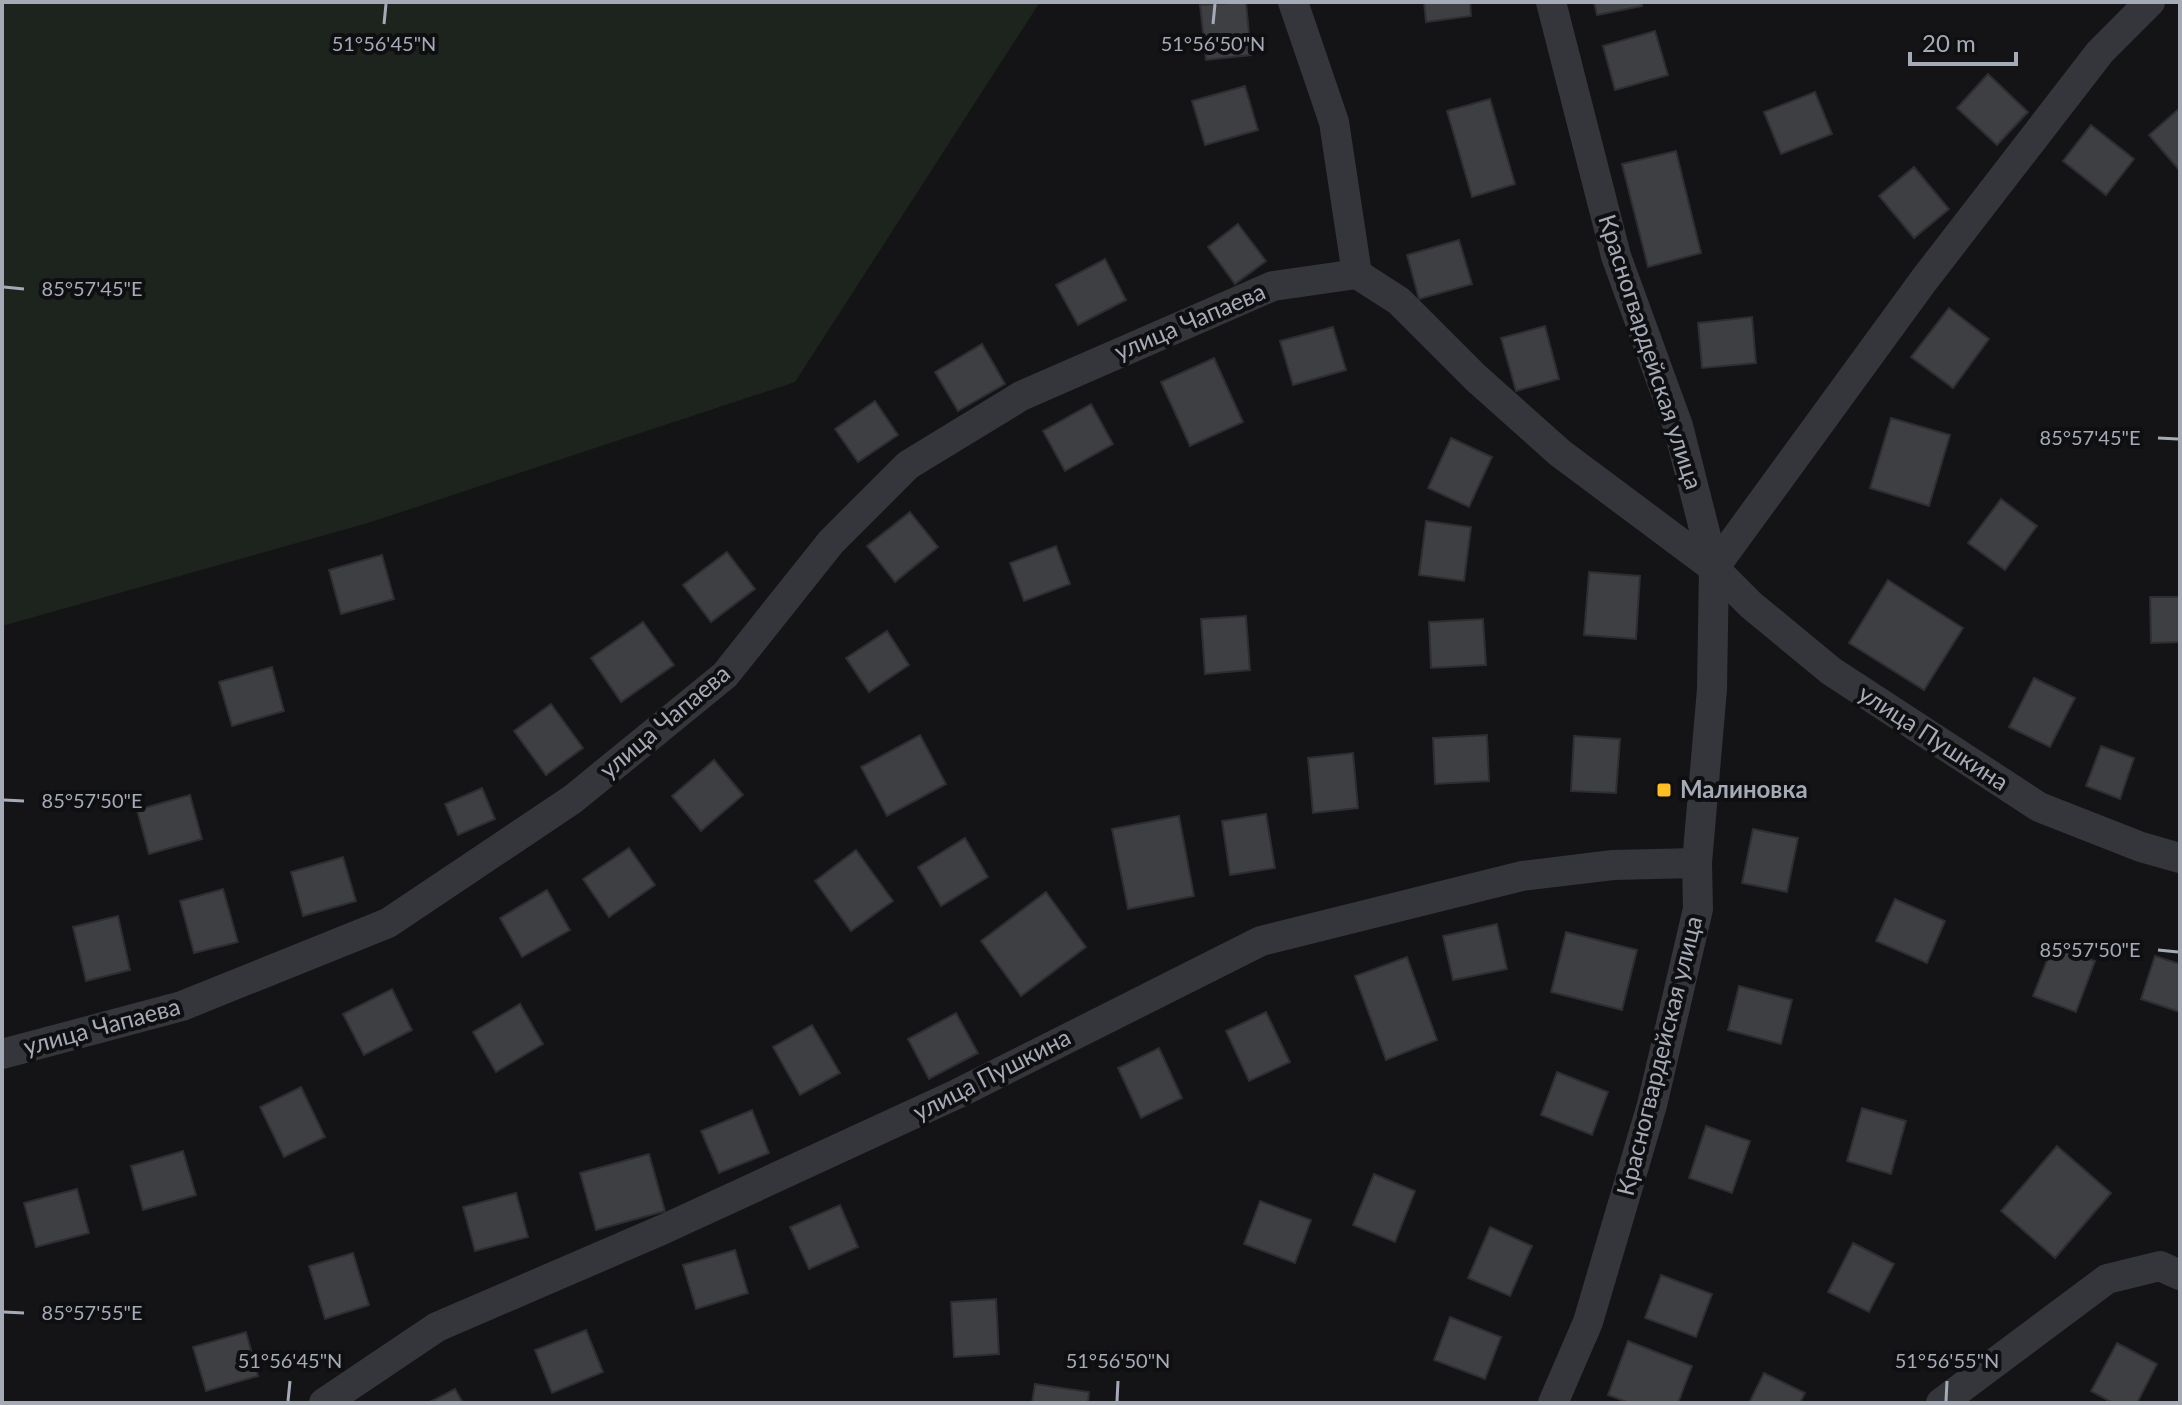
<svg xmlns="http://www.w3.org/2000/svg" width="2182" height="1405" viewBox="0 0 2182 1405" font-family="Lato,sans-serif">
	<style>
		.green { fill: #1c241d }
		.building { fill: #3e3f43; stroke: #2e2e32; stroke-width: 2 }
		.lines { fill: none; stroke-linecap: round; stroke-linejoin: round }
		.street { stroke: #35363b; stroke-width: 30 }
		.ticks { fill: none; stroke: #a5aab7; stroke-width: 3 }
		.poi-dot { fill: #ffbf23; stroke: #0f0f11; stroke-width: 3 }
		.labels { text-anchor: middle; stroke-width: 8; stroke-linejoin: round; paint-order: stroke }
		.street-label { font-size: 24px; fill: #a5aab7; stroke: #0f0f11 }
		.poi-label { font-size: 24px; font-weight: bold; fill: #a5aab7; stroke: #0f0f11; text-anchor: start }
		.ticks-label { font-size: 20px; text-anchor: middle; fill: #a5aab7; stroke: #0f0f11; stroke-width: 8; stroke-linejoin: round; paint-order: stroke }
	</style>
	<rect width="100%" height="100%" fill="#141416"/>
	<polygon class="green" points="2,2 1040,2 795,382 368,523 2,626"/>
	<g class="building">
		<polygon points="1246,2 1251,55 1206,60 1200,5"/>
		<polygon points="1424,2 1470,2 1471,16 1426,22"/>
		<polygon points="1594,2 1641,2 1642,6 1597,15"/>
		<polygon points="1655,31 1668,75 1615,90 1603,46"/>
		<polygon points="1988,74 2028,112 1997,145 1957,108"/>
		<polygon points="1245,86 1258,130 1205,145 1192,101"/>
		<polygon points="1815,92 1832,134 1781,154 1764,112"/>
		<polygon points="1490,99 1515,184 1472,197 1447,111"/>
		<polygon points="2180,108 2180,171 2149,135"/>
		<polygon points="2091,125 2134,159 2106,195 2063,161"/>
		<polygon points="1676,151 1701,253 1648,267 1622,164"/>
		<polygon points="1914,167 1949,209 1914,238 1879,196"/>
		<polygon points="1238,224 1266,261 1235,284 1208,247"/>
		<polygon points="1459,240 1472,284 1419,299 1407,255"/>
		<polygon points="1105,259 1126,300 1078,325 1056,285"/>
		<polygon points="1949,308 1989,339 1953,388 1911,357"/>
		<polygon points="1752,317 1756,363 1702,368 1698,323"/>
		<polygon points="1545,326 1559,379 1516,391 1501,338"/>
		<polygon points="1333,327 1346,370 1293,385 1280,341"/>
		<polygon points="982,344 1005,384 958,411 935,372"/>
		<polygon points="1214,358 1243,422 1190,446 1161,382"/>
		<polygon points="875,401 898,435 858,462 835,429"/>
		<polygon points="1091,404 1113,444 1065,471 1043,431"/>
		<polygon points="1891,418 1950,435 1929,506 1870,488"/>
		<polygon points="1451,438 1492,457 1469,507 1428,488"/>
		<polygon points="2001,499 2037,526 2005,570 1968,543"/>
		<polygon points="910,512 938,547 895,582 867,546"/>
		<polygon points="1426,521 1471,527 1464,581 1419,575"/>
		<polygon points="1056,546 1070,584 1024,601 1010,563"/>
		<polygon points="727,552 755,589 711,622 683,585"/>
		<polygon points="382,555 394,599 341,614 329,570"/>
		<polygon points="1589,572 1640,576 1636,639 1584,635"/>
		<polygon points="1888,580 1963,628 1924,690 1849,643"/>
		<polygon points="2150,597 2180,597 2180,642 2151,643"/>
		<polygon points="1246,616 1250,670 1205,674 1201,619"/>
		<polygon points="1483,619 1486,665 1431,668 1429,622"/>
		<polygon points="643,622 674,665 621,702 591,658"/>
		<polygon points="887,631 909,665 869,692 846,658"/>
		<polygon points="272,667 284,711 232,726 219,682"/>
		<polygon points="2034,678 2075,698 2050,747 2009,727"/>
		<polygon points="551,704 583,748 546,775 514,731"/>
		<polygon points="920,735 946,784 887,816 861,767"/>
		<polygon points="1487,735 1489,781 1435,784 1433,738"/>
		<polygon points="1574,736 1620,739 1616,793 1571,791"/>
		<polygon points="2101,746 2134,758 2120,799 2086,786"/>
		<polygon points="1353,753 1358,808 1313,813 1308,758"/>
		<polygon points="714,760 743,795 701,831 672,796"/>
		<polygon points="482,788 495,819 458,835 445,804"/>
		<polygon points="190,795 202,839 149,854 137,810"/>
		<polygon points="1266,814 1275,868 1230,875 1222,821"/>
		<polygon points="1179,816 1194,896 1128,909 1112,829"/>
		<polygon points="1753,829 1798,838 1787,892 1742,883"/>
		<polygon points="965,838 988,877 941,906 918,867"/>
		<polygon points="629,848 655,885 609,917 583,879"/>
		<polygon points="856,850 893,901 851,931 815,881"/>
		<polygon points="343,857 356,901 303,916 291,872"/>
		<polygon points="223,889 238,942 194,953 180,901"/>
		<polygon points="547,890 570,930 522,957 500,918"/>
		<polygon points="1046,892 1086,947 1021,996 981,941"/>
		<polygon points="1895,899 1945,921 1927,963 1876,941"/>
		<polygon points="118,916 130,970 86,981 73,927"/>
		<polygon points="1497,924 1507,969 1453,980 1443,936"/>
		<polygon points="1566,932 1637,950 1622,1010 1551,992"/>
		<polygon points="2053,945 2095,961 2076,1012 2033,996"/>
		<polygon points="2155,956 2180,964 2180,1012 2141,999"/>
		<polygon points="1407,957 1437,1040 1386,1060 1355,976"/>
		<polygon points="1739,986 1792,1000 1781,1044 1728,1030"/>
		<polygon points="392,989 412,1030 364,1055 343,1014"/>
		<polygon points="520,1004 543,1044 496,1072 473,1032"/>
		<polygon points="1266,1012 1290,1062 1249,1081 1226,1031"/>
		<polygon points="956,1013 978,1053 929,1079 908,1039"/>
		<polygon points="812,1025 840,1073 800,1095 773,1047"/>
		<polygon points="1159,1048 1182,1098 1141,1118 1118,1068"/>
		<polygon points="1557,1072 1608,1092 1592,1135 1541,1115"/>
		<polygon points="301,1087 325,1137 284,1157 260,1107"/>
		<polygon points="1862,1108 1906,1121 1891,1174 1847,1161"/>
		<polygon points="752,1110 769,1153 719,1173 701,1131"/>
		<polygon points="1706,1126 1750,1141 1732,1193 1689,1178"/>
		<polygon points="2057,1146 2111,1193 2055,1258 2001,1211"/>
		<polygon points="183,1151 196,1195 143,1210 131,1166"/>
		<polygon points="649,1154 665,1211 596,1230 580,1173"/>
		<polygon points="1374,1174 1415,1191 1395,1242 1353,1225"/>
		<polygon points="77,1189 89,1233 36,1247 24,1203"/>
		<polygon points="516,1193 528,1237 475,1251 463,1207"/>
		<polygon points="1260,1201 1311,1220 1295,1263 1244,1244"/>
		<polygon points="840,1205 858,1247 809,1269 790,1227"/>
		<polygon points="1490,1227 1532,1246 1510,1296 1468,1278"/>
		<polygon points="1853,1243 1894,1264 1869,1312 1828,1292"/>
		<polygon points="735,1250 748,1293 696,1309 683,1265"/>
		<polygon points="353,1253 369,1305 325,1319 309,1266"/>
		<polygon points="1661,1275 1712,1294 1696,1337 1645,1318"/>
		<polygon points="996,1299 999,1354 954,1357 951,1302"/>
		<polygon points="1450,1317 1501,1337 1485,1379 1434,1360"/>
		<polygon points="586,1330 603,1372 552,1393 535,1350"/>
		<polygon points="246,1332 258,1376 206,1391 193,1347"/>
		<polygon points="1628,1341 1692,1366 1678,1403 1629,1403 1608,1395"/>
		<polygon points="2117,1343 2157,1364 2137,1403 2113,1403 2091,1391"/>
		<polygon points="1764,1373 1805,1393 1800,1403 1749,1403"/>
		<polygon points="1035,1384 1089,1392 1088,1403 1032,1403"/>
		<polygon points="455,1389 463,1403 428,1403"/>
	</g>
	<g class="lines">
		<g class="street">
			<polyline points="1293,2 1334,122 1357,274 1399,301 1476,378 1560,453 1714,568 1751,605 1831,671 2039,807 2141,847 2180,858"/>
			<polyline points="1551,2 1616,256 1678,426 1714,568 1712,689 1697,863 1698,909 1652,1105 1588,1322 1553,1403"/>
			<polyline points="1714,568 1924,280 2100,52 2150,2"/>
			<polyline points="2,1054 182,1006 388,923 573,799 725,675 831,542 908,465 1021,396 1273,286 1357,274"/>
			<polyline points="324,1403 437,1327 664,1229 959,1093 1261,941 1522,876 1613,865 1697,863"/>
			<polyline points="1941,1403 2107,1279 2160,1266 2180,1275"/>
		</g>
	</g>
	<path class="ticks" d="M384,24L386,4M1213,24L1215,4M4,287L24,289M2158,438L2178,439M4,800L24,801M2158,950L2178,952M4,1312L24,1313M288,1401L290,1381M1117,1401L1118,1381M1946,1401L1947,1381"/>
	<rect class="poi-dot" x="1656" y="782" width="16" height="16" rx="4"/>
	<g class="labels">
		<g class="street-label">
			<text transform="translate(1190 322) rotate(-23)" y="8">улица Чапаева</text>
			<text transform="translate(1650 352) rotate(72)" y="8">Красногвардейская улица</text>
			<text transform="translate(665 722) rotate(-40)" y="8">улица Чапаева</text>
			<text transform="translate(1933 738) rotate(33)" y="8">улица Пушкина</text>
			<text transform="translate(102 1027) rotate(-15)" y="8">улица Чапаева</text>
			<text transform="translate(1660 1056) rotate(-76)" y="8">Красногвардейская улица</text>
			<text transform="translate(992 1075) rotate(-27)" y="8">улица Пушкина</text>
		</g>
		<g class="poi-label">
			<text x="1680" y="798">Малиновка</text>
		</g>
	</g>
	<g class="ticks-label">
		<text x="384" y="51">51°56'45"N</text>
		<text x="1213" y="51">51°56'50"N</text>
		<text x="92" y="296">85°57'45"E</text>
		<text x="2090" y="445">85°57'45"E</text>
		<text x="92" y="808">85°57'50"E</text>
		<text x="2090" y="957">85°57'50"E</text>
		<text x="92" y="1320">85°57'55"E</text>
		<text x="290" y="1368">51°56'45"N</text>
		<text x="1118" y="1368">51°56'50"N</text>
		<text x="1947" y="1368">51°56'55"N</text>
	</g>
	<rect width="2182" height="1405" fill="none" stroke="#a5aab7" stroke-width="8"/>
	<path d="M1910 52v12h106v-12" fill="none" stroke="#a5aab7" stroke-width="4"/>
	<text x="1922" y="52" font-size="24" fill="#a5aab7" stroke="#0f0f11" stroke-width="6" paint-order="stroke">20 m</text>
</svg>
